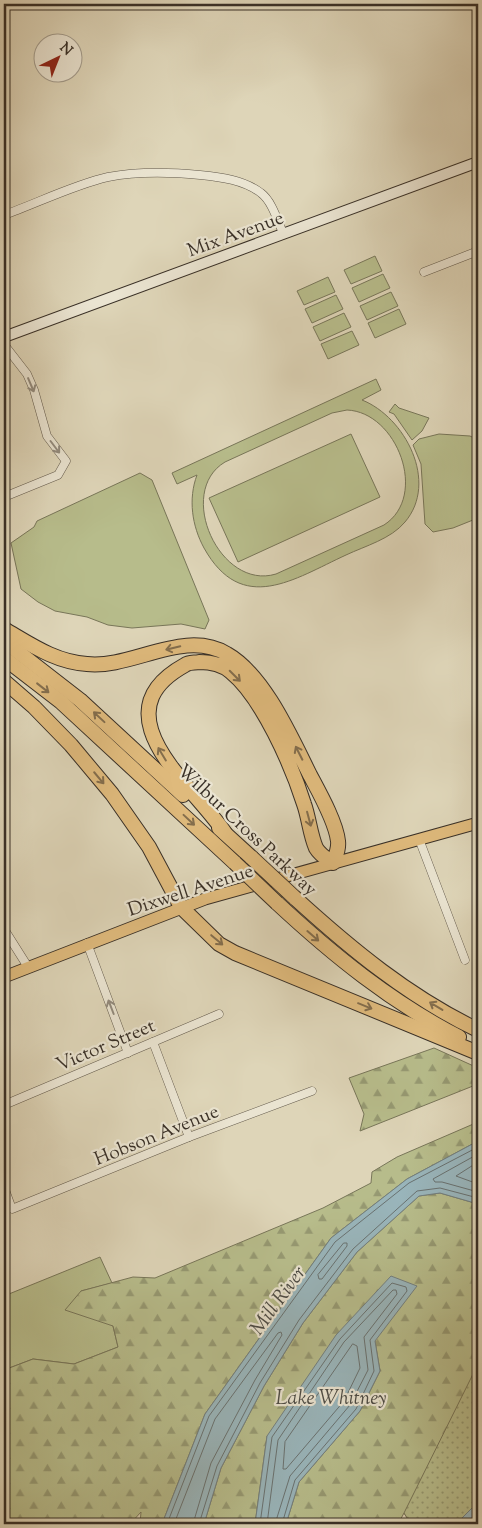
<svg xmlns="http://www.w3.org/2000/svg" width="482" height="1528" viewBox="0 0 482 1528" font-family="'Sorts Mill Goudy',serif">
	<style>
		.green { fill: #b7bc8b; stroke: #787659; fill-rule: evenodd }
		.forest { fill: url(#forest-firs); stroke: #787659 }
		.park { fill: url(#park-dots); stroke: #787659 }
		.water { fill: #99b5bb; stroke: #738080 }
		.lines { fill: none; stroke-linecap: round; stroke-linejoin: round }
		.shore { stroke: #697271; stroke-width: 1 }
		.street-casing { stroke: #62594b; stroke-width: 9 }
		.secondary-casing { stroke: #393027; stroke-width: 12 }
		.primary-casing { stroke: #393027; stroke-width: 13 }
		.highway-casing { stroke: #393027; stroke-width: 16 }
		.street { stroke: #eae4d1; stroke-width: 8 }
		.secondary { stroke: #eae4d1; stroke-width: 10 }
		.primary { stroke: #dfba7c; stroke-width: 11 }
		.highway { stroke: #dfba7c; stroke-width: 14 }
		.highway-bridge-casing { stroke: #393027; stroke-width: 16; stroke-linecap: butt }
		.highway-bridge { stroke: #dfba7c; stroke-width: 14 }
		.oneway { stroke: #928a7c }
		.oneway2 { stroke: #846e4d }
		.labels { text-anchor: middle; stroke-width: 4.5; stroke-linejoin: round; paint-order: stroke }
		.street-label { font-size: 19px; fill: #393027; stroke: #eae4d1 }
		.water-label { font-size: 20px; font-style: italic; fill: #4c4b45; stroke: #eae4d1 }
	</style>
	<defs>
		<pattern id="forest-firs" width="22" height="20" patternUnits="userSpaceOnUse" patternTransform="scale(1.25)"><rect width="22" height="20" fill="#b7bc8b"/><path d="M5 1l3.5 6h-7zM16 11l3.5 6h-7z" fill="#969972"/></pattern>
		<pattern id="park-dots" width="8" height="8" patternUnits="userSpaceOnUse" patternTransform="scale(1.25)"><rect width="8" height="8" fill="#b7bc8b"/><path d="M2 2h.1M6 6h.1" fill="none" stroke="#969972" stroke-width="1.8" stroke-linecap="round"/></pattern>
	</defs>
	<rect width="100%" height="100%" fill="#ded5b8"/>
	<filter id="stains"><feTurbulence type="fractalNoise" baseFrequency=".004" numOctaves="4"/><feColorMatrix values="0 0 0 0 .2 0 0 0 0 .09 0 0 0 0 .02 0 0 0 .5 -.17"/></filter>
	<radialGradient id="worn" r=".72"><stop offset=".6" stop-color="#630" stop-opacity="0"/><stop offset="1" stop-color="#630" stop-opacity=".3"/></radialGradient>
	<g class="green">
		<polygon points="375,256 382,271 351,284 344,270"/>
		<polygon points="383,274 390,288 359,302 352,288"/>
		<polygon points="328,277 335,292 304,305 297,291"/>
		<polygon points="391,292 398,306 367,320 360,306"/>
		<polygon points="336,295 343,309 312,323 305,309"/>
		<polygon points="399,309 406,324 375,338 368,323"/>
		<polygon points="344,313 351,327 320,341 313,327"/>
		<polygon points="352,331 359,345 328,359 321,344"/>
		<path d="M376,379L381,390L362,400C405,417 439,482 405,522C391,539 365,546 346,555C294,579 242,616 204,548C192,526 188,499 197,475L177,484L172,473ZM347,410C397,412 429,496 384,525L276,574C220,591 175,492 225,462L332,413Z"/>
		<polygon points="395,404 399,408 429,418 422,431 412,440 394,414 389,412"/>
		<polygon points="351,434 380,497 238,562 209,498"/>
		<polygon points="439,434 470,436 478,440 478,518 453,528 433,532 425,524 421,464 413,445 419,439"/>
		<polygon points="140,473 152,480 209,620 205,629 181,624 132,628 108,625 87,617 55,611 38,602 21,589 11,543 34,527 37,521"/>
		<polygon points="100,1257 112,1283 81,1291 113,1326 118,1347 74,1364 33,1359 4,1370 4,1296"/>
	</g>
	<g class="forest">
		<polygon points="434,1048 478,1068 478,1084 360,1131 364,1114 349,1078"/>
		<polygon points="478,1122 478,1141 407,1179 331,1238 205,1414 162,1524 140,1524 141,1512 130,1524 4,1524 4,1370 33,1359 74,1364 118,1347 113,1326 65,1310 81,1291 133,1277 155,1278 323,1208 371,1183 372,1172 397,1157"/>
		<polygon points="440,1193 478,1204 478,1368 411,1524 404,1513 398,1524 286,1524 299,1482 360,1411 380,1371 375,1341 267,1436 255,1524 204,1524 221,1468 264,1386 303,1323 357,1252 419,1196"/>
	</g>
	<polygon class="park" points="476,1368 478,1368 478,1524 411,1524 404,1513"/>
	<g class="water">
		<polygon points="478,1141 478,1204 440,1193 419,1196 357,1252 303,1323 264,1386 221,1468 204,1524 162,1524 205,1414 331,1238 407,1179"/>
		<polygon points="391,1276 417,1286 375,1341 380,1371 360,1411 299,1482 286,1524 255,1524 267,1436 336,1335"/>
		<polygon points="478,1502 478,1524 456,1524"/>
	</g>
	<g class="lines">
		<g class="shore">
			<polyline points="478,1154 433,1179 435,1182 442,1182 478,1192"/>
			<polyline points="478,1162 456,1176 478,1184"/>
			<polygon points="344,1243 347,1243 347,1246 322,1279 319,1279 318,1275"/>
			<polygon points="353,1344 357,1346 360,1368 344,1401 286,1469 283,1469 285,1442"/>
			<polyline points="167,1524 209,1416 335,1242 409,1183 478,1147"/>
			<polyline points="174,1524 215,1419 278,1333 281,1332 282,1335 255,1380 211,1463 193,1524"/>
			<polyline points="199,1524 217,1466 260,1383 299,1320 353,1249 417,1191 440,1188 478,1198"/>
			<polyline points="260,1524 272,1437 340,1339 392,1283 406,1287 407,1291 370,1340 374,1371 356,1409 295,1480 282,1524"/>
			<polyline points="267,1524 278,1440 344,1342 393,1290 396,1290 397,1294 364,1337 368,1370 350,1405 290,1476 275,1524"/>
		</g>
		<g class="street-casing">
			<g id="street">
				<path d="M4,215C35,204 76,184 108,177C139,171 169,172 200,175C221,177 244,180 261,193C272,201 278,222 283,233"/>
				<polyline points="424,272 478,251"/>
				<polyline points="4,339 6,347 27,374 34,390 47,436 66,461 58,475 4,497"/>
				<polyline points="419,839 465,960"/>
				<polyline points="4,929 28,967"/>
				<polyline points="87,943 128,1053"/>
				<polyline points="153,1042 189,1137"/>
				<polyline points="4,1105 219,1014"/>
				<polyline points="4,1187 12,1209 189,1137 312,1091"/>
			</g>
		</g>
		<g class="secondary-casing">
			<polyline id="secondary" points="4,337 478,162"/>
		</g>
		<g class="primary-casing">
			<polyline id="primary" points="4,977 205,899 478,823"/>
		</g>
		<g class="highway-casing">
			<g id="highway">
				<path d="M4,629C30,644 55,662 87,664C132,669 184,628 227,654C264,675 291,737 310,775C319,792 336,822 338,841C339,849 336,855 333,863C327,859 320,855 316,848C310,834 309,818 304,804C292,766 262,697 231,672C223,665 210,662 199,662C194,663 189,662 185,665C96,714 194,786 225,833"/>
				<polyline points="4,641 80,700 183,795"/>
				<polyline points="4,658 61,702 235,863"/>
				<polyline points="4,681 34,707 71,745 112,794 149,847 181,907 219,944 235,953 478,1053"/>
				<polyline points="219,828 252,858"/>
				<path d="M295,898C351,949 409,997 478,1030"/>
				<path d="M277,903C333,955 391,1002 459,1037"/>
			</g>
		</g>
		<use href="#street" class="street"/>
		<use href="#secondary" class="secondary"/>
		<use href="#primary" class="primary"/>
		<use href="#highway" class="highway"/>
		<g class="highway-bridge-casing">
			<g id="highway-bridge">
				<polyline points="252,858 295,898"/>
				<polyline points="235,863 277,903"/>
			</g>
		</g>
		<use href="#highway-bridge" class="highway-bridge"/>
	</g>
	<defs><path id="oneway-shaft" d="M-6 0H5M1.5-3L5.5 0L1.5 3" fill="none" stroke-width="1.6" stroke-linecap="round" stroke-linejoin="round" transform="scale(1.25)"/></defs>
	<g class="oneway">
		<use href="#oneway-shaft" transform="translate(31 385) rotate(67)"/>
		<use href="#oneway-shaft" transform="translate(55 447) rotate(53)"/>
		<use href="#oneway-shaft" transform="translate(111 1007) rotate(-111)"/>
	</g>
	<g class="oneway2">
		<use href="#oneway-shaft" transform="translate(173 648) rotate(166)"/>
		<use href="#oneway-shaft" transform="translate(235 676) rotate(45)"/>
		<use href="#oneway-shaft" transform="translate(43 688) rotate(38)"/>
		<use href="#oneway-shaft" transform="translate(99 717) rotate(-137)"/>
		<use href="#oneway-shaft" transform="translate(299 753) rotate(-117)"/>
		<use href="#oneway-shaft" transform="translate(162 754) rotate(-121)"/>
		<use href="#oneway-shaft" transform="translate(99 778) rotate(50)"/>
		<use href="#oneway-shaft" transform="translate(309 819) rotate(75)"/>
		<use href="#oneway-shaft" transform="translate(189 820) rotate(43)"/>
		<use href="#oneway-shaft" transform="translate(313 936) rotate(41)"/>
		<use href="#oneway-shaft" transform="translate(217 940) rotate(40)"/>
		<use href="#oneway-shaft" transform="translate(365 1006) rotate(22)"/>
		<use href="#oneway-shaft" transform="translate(436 1006) rotate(-149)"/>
	</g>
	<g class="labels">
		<g class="street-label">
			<text transform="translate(235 233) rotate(-20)" y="7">Mix Avenue</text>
			<text transform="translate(248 829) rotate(43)" y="7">Wilbur Cross Parkway</text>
			<text transform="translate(190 889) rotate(-18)" y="7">Dixwell Avenue</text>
			<text transform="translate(105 1044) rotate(-23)" y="7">Victor Street</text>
			<text transform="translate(156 1134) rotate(-22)" y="7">Hobson Avenue</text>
		</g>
		<g class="water-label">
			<text transform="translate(277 1300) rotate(-54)" y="7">Mill River</text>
			<text x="331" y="1404">Lake Whitney</text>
		</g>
	</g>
	<rect width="482" height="1528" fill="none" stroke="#ded5b8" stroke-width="20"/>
	<rect x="5" y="5" width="472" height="1518" fill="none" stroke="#393027" stroke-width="2.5"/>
	<rect x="10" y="10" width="462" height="1508" fill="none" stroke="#393027"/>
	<g transform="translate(58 58) rotate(43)"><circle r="24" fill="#eae4d1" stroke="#a39c8d"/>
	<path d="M0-4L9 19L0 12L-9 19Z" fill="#8f2418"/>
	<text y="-8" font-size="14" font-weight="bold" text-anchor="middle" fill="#393027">N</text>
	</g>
	<rect width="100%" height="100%" filter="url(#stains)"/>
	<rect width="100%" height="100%" fill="url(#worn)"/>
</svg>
